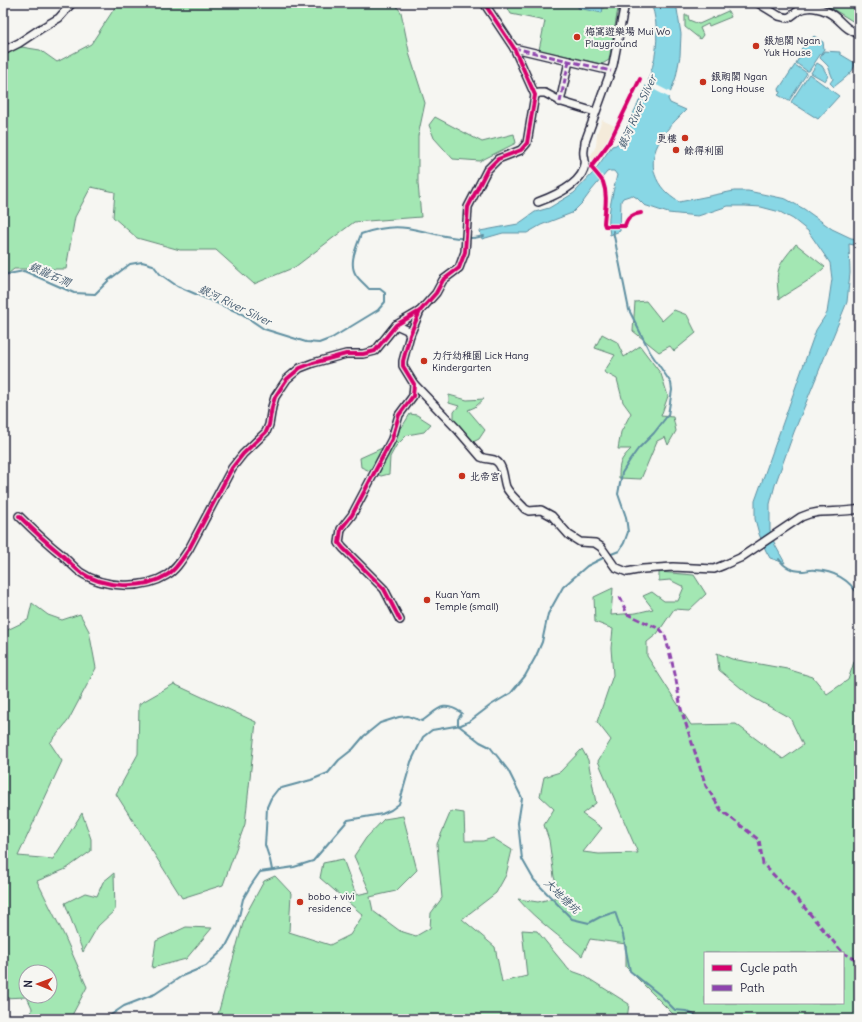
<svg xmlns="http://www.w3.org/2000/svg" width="862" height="1022" viewBox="0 0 862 1022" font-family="Delius,'LXGW WenKai TC',sans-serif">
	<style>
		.built { fill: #f4ebda }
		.green { fill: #a3e7b3; stroke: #628477; fill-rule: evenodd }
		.water { fill: #88d7e5; stroke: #5f8fa1 }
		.pier { fill: #f6f6f2 }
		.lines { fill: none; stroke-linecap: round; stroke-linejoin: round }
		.stream { stroke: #5f8fa1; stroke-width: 2 }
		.minor-casing { stroke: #22223b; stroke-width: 10 }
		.minor { stroke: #f6f6f2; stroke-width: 7 }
		.quiet { stroke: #8e44ad; stroke-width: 3; stroke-dasharray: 6 3; stroke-linecap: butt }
		.cycleway-casing { stroke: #f6f6f2; stroke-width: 6 }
		.cycleway { stroke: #d6006c; stroke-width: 4 }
		.poi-dot { fill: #c8321e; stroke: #f6f6f2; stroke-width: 1.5 }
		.labels { text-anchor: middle; stroke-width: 4; stroke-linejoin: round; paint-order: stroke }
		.poi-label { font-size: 10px; fill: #22223b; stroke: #f6f6f2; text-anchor: start }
		.water-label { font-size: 11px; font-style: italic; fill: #41586e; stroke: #f6f6f2 }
	</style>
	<rect width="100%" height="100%" fill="#f6f6f2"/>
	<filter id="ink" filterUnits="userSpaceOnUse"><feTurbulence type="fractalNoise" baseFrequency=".025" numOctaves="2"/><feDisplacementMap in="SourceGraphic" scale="8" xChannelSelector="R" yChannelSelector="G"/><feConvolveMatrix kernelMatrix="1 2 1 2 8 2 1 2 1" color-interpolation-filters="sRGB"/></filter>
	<g filter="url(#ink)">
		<polygon class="built" points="602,120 615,126 594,161 590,157 596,146 597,133"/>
		<g class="green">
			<polygon points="118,3 394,3 401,12 410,56 425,103 418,136 418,183 421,217 354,222 295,267 254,284 216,250 180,250 137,238 113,217 115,192 91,187 75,217 66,269 14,269 3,278 3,44 40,50 57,62 91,44"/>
			<polygon points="505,3 619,3 609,60 604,63 601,64 539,50 545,21 511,14"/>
			<polygon points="823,3 859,3 859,25"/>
			<polygon points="728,11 731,17 709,26 708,24 700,28 703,35 700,39 685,27 685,15 688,15 689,20 699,24"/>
			<polygon points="435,117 482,142 514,134 516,143 480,161 453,159 434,138 429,125"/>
			<path d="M796,244L825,267C812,280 795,288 779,299C775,269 777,267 796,244Z"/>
			<polygon points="646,301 662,321 674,310 687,315 696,333 674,351 670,346 659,352 633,331 635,302"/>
			<path d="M602,334L617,342L624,357L640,346L661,374L668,396L661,416L673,417L676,431L668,445L665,437L657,441L641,479L619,478C619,463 620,460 631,449H618L621,432L631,413L623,402L617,379L604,372L615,355L595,348Z"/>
			<polygon points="449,395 467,400 484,399 475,407 468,410 485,430 479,439 473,442 454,420 454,412 459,406 449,403"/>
			<polygon points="410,414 417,415 431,424 424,432 407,435 396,446 390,457 389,474 381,476 361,467 360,458 391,444 397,436 388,430 402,427"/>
			<path d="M659,572L694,575L706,594L689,610L674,609L657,634L647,642V656L691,725L736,724L783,759L803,745L790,718L752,697L719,670L717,653L732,659L787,669L813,677L827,694L848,680L854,662L859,660V1019H678L626,967V944L590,939L582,956C561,937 537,921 518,899L538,902L561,896L554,877L549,840L544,825L554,809L540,796L544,777L560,772L582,749L588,760L596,803L582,814L602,828L583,852L599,854L638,853L598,761L611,740L597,722L613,675L611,648L613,629L595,622L594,597L613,588L611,615L636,613L653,609L643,596L652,592L664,601H678L684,587L670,580L659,581ZM705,953H843V1003H705Z"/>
			<path d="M32,603L48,615L62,620L80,614L89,631L96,668L68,721L50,743L62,761L18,856L53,859L82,813L91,839V851L66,869L37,881L64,935L87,987L70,1019H33L31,1018L32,1008L27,997L3,998V632L28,620ZM26,972H50V996H26Z"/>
			<polygon points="174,684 256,722 245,824 223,885 182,898 116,794 138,754 139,704"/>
			<polygon points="451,811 464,813 465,841 483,841 493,838 512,850 506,875 496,893 462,919 495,947 502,982 527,976 522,930 537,931 569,970 583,975 629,1004 627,1019 213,1019 218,1014 245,916 264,881 275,876 291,893 289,932 330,945 350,935 363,915 320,878 323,863 343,859 356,895 370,892 354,856 366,838 384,819 403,816 417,870 396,891 370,897 373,911 400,931 416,936 430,928 431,913 442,898 437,844"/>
			<polygon points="114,873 115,910 98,926 83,952 65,903 85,893 97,896 103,882"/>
			<polygon points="186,927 212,928 186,959 152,968 156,941"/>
		</g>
		<g class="water">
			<polygon points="579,3 604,3 602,13 578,8"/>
			<path d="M651,3H676L681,34L680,56L676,77L668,99L670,103L686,110C677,119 667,128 661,139C645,164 655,188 679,202L734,191H748L786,199L804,209L832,229L851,238L859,239V246L849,244L850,273L847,302L794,432L775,485L770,504V530L775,545L785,563L770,558L766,551L759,534L755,519V501L816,330L827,313L832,279L830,263L808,231L793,219L780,212L761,207L745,206H728L698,216L668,213L644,205L637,198L632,195L623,198L621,201L620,231L610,235C606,216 613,193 617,175L614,171H610L607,172L591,191L583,202L572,213L541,225L527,233H503L482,239L480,231L518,224L535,212L549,208L574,193L593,173L612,146L616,145L619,142C641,96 669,55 651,3Z"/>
			<polygon points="814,36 823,42 824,49 809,71 807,71 796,63 802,53 801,49"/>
			<path d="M824,51L840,52V54L855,63C855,73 840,81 834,87L830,83L833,79L828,66L820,58Z"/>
			<polygon points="817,63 822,66 828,76 825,81 811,73"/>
			<polygon points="795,65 807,73 789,101 778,95 780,93 779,89"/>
			<polygon points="809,74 839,96 818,119 791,102"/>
		</g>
		<polygon class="pier" points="647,80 672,93 670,98 645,85"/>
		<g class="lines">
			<g class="stream">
				<path d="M3,275L24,271L74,293L95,294L110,279L130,264L142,262L153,265L160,274L177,286L242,314L264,329L306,342L319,343L332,338L378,310L385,302V293L380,289H369C365,284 359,280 356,275C348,263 357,246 361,234C375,229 393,226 407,228C433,232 458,243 484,236"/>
				<polyline points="609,555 619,551 624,543 628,532 626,517 618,494 622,473 630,460 638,449 654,433 668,415 672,390 671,383 650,352 629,310 613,231"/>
				<path d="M779,559C784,567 793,571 803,571C807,571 811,569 815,570C835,571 849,579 859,596"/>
				<path d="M272,870L270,860L265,845L266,829L267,807L271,798L278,789L311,780L328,773L339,760L353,749L364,736L380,723L399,717L408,716L422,721C437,711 442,699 462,713L458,719V725L480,742L490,747L508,770L522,798L518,823L522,859L534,880L572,919L589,923L600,917L615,912L623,935L630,971L660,995L675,1010L686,1011L700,1018V1019"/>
				<polyline points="105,1019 124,1006 155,994 182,976 206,966 225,948 237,925 243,899 251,885 260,872 294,867 313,861 348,820 382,814 391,810 399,804 411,762 423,737 432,730 461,725 470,721 491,705 511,693 525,676 536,656 542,642 548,614 563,587 587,566 605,557"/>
			</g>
			<g class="minor-casing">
				<g id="minor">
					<path d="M758,3L779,16L788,18C792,16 795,13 798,11C809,4 825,9 834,16C844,24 845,29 859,34"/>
					<polyline points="514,48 611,71"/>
					<polyline points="3,51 19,43 40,29 59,18 72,3"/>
					<polyline points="535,95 539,93 545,93 562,102 595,112"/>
					<polyline points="560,102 569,61"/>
					<path d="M538,202C554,196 583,184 585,164C586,161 584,158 584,155C583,151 585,146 585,142L613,65L625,3"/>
					<polyline points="396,325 407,330 410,335"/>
					<path d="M414,384L457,429L481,457C487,460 492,458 496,461C504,466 503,479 506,487C510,495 520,503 525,509L529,511L541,510L552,516L569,535L580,542L595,543L601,547L615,567L627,572L643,569L673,567L714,569L724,565L740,558L801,517C821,508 838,514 859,509"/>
					<path d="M19,516C33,530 47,543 62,555C68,561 74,567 80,572C103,588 143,590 167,575C176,570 183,558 189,549L232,468L243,454L266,432L269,425L272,407L275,397L287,379L300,368L313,363L346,354H363L375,351L396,325L420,311"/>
					<polyline points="400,620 384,589 343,548 339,543 341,529 352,515 392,439 399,415 413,396 414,384 403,366 403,361 410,335 420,311 436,293 443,280 459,268 465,252 468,207 487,170 498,159 521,150 527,143 535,95 514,48 484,3"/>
				</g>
			</g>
			<use href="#minor" class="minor"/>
			<g class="quiet">
				<polyline points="514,48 611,71"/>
				<polyline points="560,102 569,61"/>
				<polyline points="620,597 627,614 660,629 665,635 675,674 681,709 706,786 721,810 759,840 763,864 799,901 843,953"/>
				<polyline points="843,953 859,961"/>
			</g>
			<g class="cycleway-casing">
				<g id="cycleway">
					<path d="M640,79L609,143L591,167C595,172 600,177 603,182C608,195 605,209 604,223L605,226H625C627,217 633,214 641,213"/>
					<path d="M19,516C33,530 47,543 62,555C68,561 74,567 80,572C103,588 143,590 167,575C176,570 183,558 189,549L232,468L243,454L266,432L269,425L272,407L275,397L287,379L300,368L313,363L346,354H363L375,351L396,325L420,311"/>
					<polyline points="400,620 384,589 343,548 339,543 341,529 352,515 392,439 399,415 413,396 414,384 403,366 403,361 410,335 420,311 436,293 443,280 459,268 465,252 468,207 487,170 498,159 521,150 527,143 535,95 514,48 484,3"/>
				</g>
			</g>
			<use href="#cycleway" class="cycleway"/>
		</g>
	</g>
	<g class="poi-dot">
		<circle cx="577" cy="37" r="4"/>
		<circle cx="756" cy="46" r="4"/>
		<circle cx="703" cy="82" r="4"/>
		<circle cx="685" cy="138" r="4"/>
		<circle cx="676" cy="150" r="4"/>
		<circle cx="424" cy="361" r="4"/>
		<circle cx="462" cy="476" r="4"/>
		<circle cx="427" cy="600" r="4"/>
		<circle cx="300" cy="902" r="4"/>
	</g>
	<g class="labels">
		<g class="poi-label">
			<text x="585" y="35">梅窩遊樂場 Mui Wo<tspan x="585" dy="12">Playground</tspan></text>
			<text x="764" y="44">銀旭閣 Ngan<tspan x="764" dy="12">Yuk House</tspan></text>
			<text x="711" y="80">銀朗閣 Ngan<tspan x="711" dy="12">Long House</tspan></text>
			<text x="677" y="142" text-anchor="end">更樓</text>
			<text x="684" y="154">餘得利園</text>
			<text x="432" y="359">力行幼稚園 Lick Hang<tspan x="432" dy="12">Kindergarten</tspan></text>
			<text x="470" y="480">北帝宮</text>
			<text x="435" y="598">Kuan Yam<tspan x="435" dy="12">Temple (small)</tspan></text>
			<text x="308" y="900">bobo + vivi<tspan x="308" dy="12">residence</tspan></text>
		</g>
		<g class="water-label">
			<text transform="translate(637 112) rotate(-66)" y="4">銀河 River Silver</text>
			<text transform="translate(50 274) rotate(24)" y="4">銀龍石澗</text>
			<text transform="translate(235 305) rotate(26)" y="4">銀河 River Silver</text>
			<text transform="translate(562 896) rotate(44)" y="4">大地塘坑</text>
		</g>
	</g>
	<rect width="862" height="1022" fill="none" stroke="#f6f6f2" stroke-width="16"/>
	<rect x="8" y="8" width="846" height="1006" fill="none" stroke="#22223b" stroke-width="1.5" filter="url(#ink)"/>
	<rect x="704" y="952" width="140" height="52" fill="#f6f6f2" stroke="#a1a1a9"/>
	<rect x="712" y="965" width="20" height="6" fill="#d6006c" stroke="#a1a1a9"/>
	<text x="740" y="972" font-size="12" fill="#22223b">Cycle path</text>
	<rect x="712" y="985" width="20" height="6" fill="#8e44ad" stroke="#a1a1a9"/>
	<text x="740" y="992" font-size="12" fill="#22223b">Path</text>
	<g transform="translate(38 984) rotate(271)"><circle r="19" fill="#f6f6f2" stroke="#a1a1a9"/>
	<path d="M0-3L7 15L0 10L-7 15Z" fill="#c8321e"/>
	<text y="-6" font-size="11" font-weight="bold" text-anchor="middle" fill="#22223b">N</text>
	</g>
</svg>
